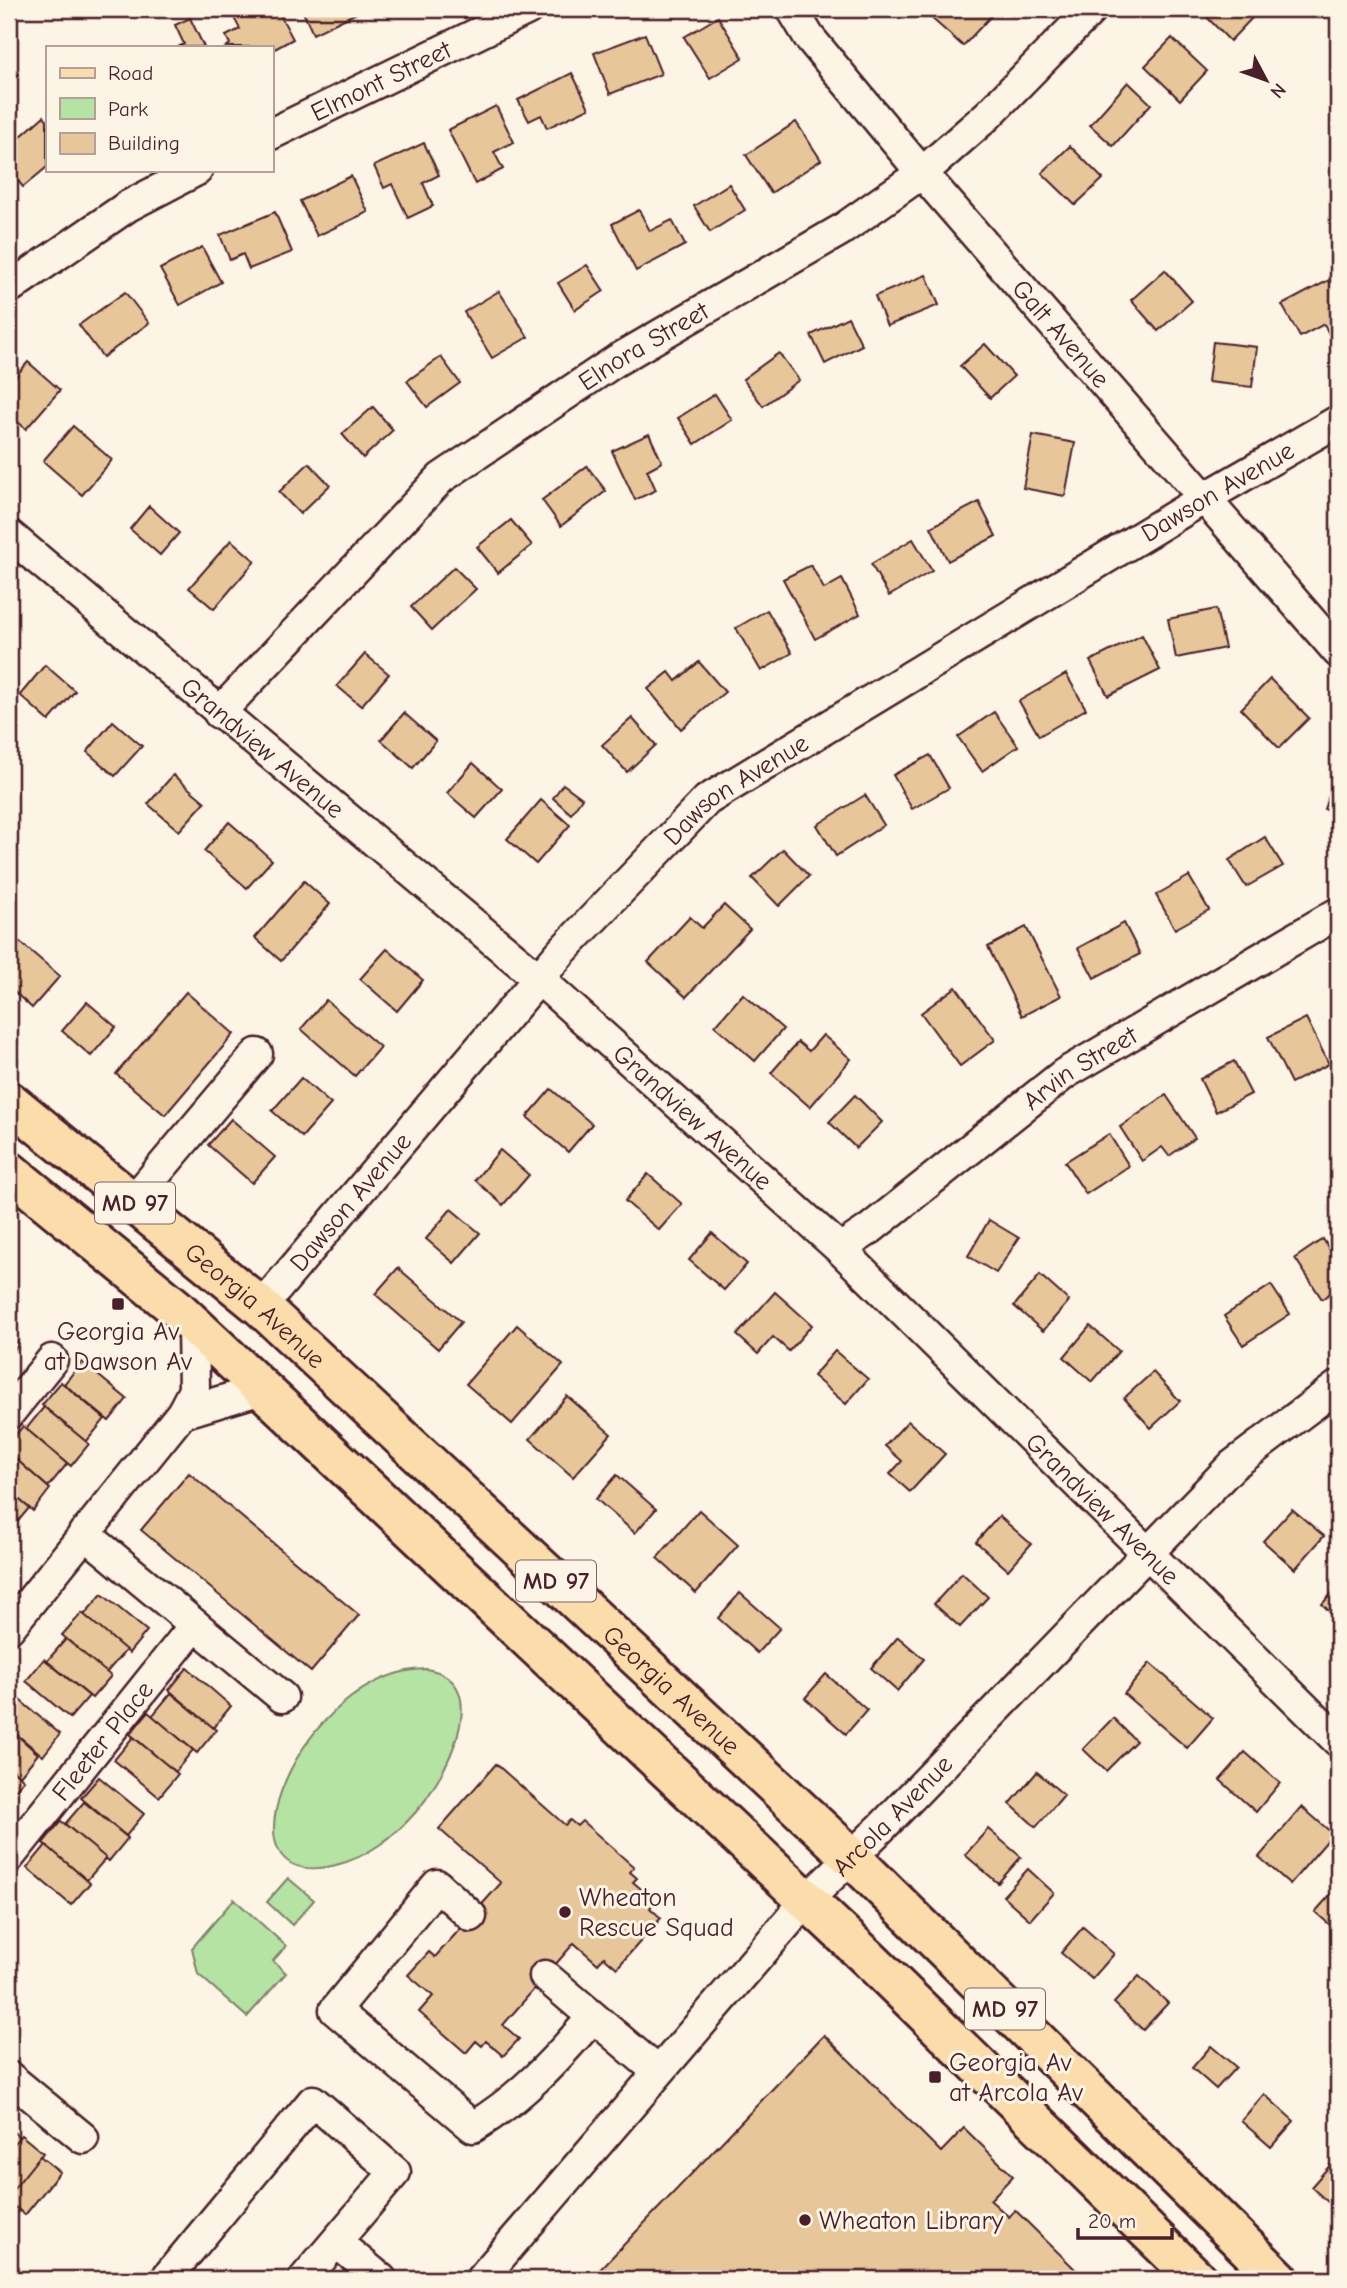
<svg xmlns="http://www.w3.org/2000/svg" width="1347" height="2288" viewBox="0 0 1347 2288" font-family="'Comic Neue',sans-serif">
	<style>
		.green { fill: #b4e3a3; stroke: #7f8167; stroke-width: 2 }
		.building { fill: #e7c79a; stroke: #4a1f2b; stroke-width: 2 }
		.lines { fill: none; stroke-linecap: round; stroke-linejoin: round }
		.minor-casing { stroke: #4a1f2b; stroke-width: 35 }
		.major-casing { stroke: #4a1f2b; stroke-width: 44 }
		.minor { stroke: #fcf5e5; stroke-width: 30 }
		.major { stroke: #fbddab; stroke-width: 38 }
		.poi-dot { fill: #4a1f2b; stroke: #fcf5e5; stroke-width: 2.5 }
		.labels { text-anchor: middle; stroke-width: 6; stroke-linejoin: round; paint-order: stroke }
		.shield { fill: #fcf5e5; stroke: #7f5f63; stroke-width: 2 }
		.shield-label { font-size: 24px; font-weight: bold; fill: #4a1f2b }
		.street-label { font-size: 26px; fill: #4a1f2b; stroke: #fcf5e5 }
		.poi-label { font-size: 26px; fill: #4a1f2b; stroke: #fcf5e5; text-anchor: start }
	</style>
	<rect width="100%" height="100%" fill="#fcf5e5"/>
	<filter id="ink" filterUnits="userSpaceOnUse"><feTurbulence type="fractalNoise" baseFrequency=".0143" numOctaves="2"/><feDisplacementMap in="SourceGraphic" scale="14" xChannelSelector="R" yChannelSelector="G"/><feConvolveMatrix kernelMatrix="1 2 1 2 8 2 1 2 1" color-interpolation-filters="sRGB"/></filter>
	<g filter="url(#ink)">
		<g class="green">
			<path d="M426,1669C499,1680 442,1783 415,1813C395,1836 366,1858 336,1865C206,1898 302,1671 426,1669Z"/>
			<polygon points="288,1878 314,1900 292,1925 267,1902"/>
			<polygon points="234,1899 286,1946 273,1961 286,1973 247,2017 198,1974 192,1948"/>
		</g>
		<g class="building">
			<polygon points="242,9 264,9 267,14 277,9 293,39 271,51 271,47 226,47 230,44 226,36 240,29 232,14"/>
			<polygon points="309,9 365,9 313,34 303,12"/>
			<polygon points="934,9 984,9 991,16 963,46 928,15"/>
			<polygon points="1199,9 1243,9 1252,18 1230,41"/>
			<polygon points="718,17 743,58 710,78 684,37"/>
			<polygon points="190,18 204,47 178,47 184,44 175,25"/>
			<polygon points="645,34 661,74 610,94 594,53"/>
			<polygon points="1172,38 1207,71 1180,100 1145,66"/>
			<polygon points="572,73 589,108 547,128 541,115 529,121 518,100"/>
			<polygon points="1128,82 1151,104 1113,146 1090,125"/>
			<polygon points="496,106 514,142 494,152 503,169 475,184 448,130"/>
			<polygon points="44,116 47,120 47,167 23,187 9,170 9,160 17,153 11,145"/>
			<polygon points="796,122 821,160 771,193 746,155"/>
			<polygon points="424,143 439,175 423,183 433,206 408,218 392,184 384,188 374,166"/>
			<polygon points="1070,146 1103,179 1075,205 1042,173"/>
			<polygon points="351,176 368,212 317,236 300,201"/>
			<polygon points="729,184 745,210 710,232 694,206"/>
			<polygon points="639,210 650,231 672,220 685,245 636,271 612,224"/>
			<polygon points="275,212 292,252 249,269 243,254 230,260 220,235"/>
			<polygon points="202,247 221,282 180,305 160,269"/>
			<polygon points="587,265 604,291 575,310 558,283"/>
			<polygon points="1165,270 1192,301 1158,331 1131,300"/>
			<polygon points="926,275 939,305 887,326 875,296"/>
			<polygon points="1329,280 1338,296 1338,332 1330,336 1324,324 1300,337 1282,305"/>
			<polygon points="499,291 528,337 492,358 464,312"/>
			<polygon points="125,292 149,323 103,357 79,325"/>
			<polygon points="848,317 862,345 825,364 811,335"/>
			<polygon points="1213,342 1257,347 1252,387 1208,382"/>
			<polygon points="985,344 1014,376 990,398 960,366"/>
			<polygon points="779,353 799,380 763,406 743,379"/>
			<polygon points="441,357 460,383 427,407 407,381"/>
			<polygon points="28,362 60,390 26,429 9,414 9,384"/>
			<polygon points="715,394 732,420 695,444 678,418"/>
			<polygon points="373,407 393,430 363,458 342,434"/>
			<polygon points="73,426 112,460 82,495 43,461"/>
			<polygon points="649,434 662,462 647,470 656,490 635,500 612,451"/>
			<polygon points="1033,435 1075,443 1065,496 1023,488"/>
			<polygon points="309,463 330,485 300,514 279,492"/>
			<polygon points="587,466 606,491 561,526 542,500"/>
			<polygon points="979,502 996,536 948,561 931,527"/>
			<polygon points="149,506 179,533 160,555 130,529"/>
			<polygon points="511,520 532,545 498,573 477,547"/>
			<polygon points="913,539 932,571 889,596 871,564"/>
			<polygon points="231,540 255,561 214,609 189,588"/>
			<polygon points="811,565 824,589 842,579 860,614 815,639 783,579"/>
			<polygon points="454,567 476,589 432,630 411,607"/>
			<polygon points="1216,609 1225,648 1176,658 1168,619"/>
			<polygon points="767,610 792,653 761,671 736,628"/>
			<polygon points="1142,635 1160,670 1108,696 1090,661"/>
			<polygon points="365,654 389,674 361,706 337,686"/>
			<polygon points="699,662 725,692 681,729 648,689 669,672 676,681"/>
			<polygon points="45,665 75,691 49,721 20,695"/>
			<polygon points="1066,674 1086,709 1039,736 1019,701"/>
			<polygon points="1270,679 1309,718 1279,748 1241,709"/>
			<polygon points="994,712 1018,746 982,771 958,737"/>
			<polygon points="404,713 436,741 413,768 381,740"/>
			<polygon points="632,718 656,745 627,772 602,745"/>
			<polygon points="113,721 142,746 115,776 87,752"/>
			<polygon points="930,755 949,788 912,809 893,775"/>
			<polygon points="473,763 502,789 476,818 447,793"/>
			<polygon points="1337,774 1338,775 1338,814 1324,809"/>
			<polygon points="173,775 205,802 179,831 148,804"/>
			<polygon points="563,784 582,798 571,814 553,798"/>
			<polygon points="865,795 884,825 836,856 817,825"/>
			<polygon points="541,800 570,825 536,864 507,839"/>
			<polygon points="229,822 272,860 247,888 204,851"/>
			<polygon points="1265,837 1283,866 1246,887 1229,860"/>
			<polygon points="783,849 809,876 779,906 752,878"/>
			<polygon points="1189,876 1209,910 1175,929 1156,895"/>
			<polygon points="304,881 330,904 281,961 255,938"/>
			<polygon points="724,905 750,929 686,997 648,962 690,917 702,928"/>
			<polygon points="1124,923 1140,954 1094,978 1078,948"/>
			<polygon points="1026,927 1061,996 1022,1016 988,947"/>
			<polygon points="20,942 60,976 32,1008 9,987 9,955"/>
			<polygon points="387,949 423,980 397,1011 360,979"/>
			<polygon points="956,987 995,1040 960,1066 921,1013"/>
			<polygon points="186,992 234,1034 165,1115 116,1074"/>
			<polygon points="743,994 783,1029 755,1061 715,1026"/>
			<polygon points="326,1000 380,1047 355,1076 301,1029"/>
			<polygon points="87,1002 116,1027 91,1056 62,1031"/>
			<polygon points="1306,1018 1329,1064 1291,1083 1268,1037"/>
			<polygon points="823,1035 851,1059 810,1107 771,1073 798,1042 809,1051"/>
			<polygon points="1234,1061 1251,1094 1216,1112 1200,1079"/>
			<polygon points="301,1078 331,1104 302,1137 272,1111"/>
			<polygon points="551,1089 592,1124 568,1152 527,1117"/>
			<polygon points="855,1095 882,1122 856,1148 829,1122"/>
			<polygon points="1166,1095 1195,1138 1169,1156 1162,1147 1142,1161 1120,1127"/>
			<polygon points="231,1119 275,1157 252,1183 208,1145"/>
			<polygon points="1109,1134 1129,1166 1086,1194 1065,1162"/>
			<polygon points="500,1150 529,1175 503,1205 475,1180"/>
			<polygon points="648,1174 682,1204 659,1230 625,1201"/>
			<polygon points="451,1209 480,1233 454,1263 426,1239"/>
			<polygon points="989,1220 1019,1238 996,1273 968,1256"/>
			<polygon points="712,1233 747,1264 724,1290 689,1260"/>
			<polygon points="1323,1239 1331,1252 1338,1248 1338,1288 1322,1299 1295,1258"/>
			<polygon points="398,1268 461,1322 438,1349 375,1294"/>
			<polygon points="1040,1275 1069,1301 1043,1331 1014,1306"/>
			<polygon points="1271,1285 1290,1314 1243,1345 1224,1316"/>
			<polygon points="775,1292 812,1325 789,1351 773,1337 758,1354 737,1335"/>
			<polygon points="517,1325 563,1365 512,1424 466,1384"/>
			<polygon points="1090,1326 1119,1351 1092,1382 1064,1357"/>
			<polygon points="9,1335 19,1344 9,1356"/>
			<polygon points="835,1351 868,1379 846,1404 813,1376"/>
			<polygon points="82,1362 127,1399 109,1421 64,1384"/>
			<polygon points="1153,1372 1180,1401 1151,1428 1124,1398"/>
			<polygon points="61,1382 105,1419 86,1442 42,1405"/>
			<polygon points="567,1396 611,1434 573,1477 530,1439"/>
			<polygon points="44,1407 89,1444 71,1466 26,1429"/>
			<polygon points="908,1421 945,1454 910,1492 890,1474 902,1461 885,1446"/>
			<polygon points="23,1426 67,1464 48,1487 9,1453 9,1443"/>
			<polygon points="9,1453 50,1489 33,1511 9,1491"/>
			<polygon points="189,1473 359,1615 311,1672 141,1530"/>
			<polygon points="617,1475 656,1509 635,1533 596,1499"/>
			<polygon points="9,1491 29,1508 10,1531 9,1530"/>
			<polygon points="1292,1509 1324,1536 1295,1569 1263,1541"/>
			<polygon points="699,1510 738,1545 696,1593 657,1558"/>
			<polygon points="999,1516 1031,1544 1008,1570 976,1542"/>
			<polygon points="962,1573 988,1597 960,1627 934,1604"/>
			<polygon points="1338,1587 1338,1620 1322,1604"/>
			<polygon points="740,1593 780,1628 757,1653 718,1618"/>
			<polygon points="102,1594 147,1631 129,1653 84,1615"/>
			<polygon points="82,1613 126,1650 106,1673 62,1635"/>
			<polygon points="898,1637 924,1659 897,1691 871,1668"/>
			<polygon points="66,1639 111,1676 92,1698 47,1661"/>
			<polygon points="44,1659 89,1696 70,1718 26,1681"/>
			<polygon points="1150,1663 1213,1718 1187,1748 1124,1694"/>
			<polygon points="187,1668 231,1706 213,1728 169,1690"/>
			<polygon points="826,1674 867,1710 846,1734 805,1698"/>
			<polygon points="171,1693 216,1730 197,1753 152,1716"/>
			<polygon points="16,1697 60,1734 43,1756 9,1728 9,1706"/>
			<polygon points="148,1712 193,1750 175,1772 130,1734"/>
			<polygon points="1113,1718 1136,1741 1106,1771 1083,1749"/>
			<polygon points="9,1728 38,1754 20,1776 9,1767"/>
			<polygon points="133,1737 178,1774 159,1797 114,1760"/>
			<polygon points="1245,1752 1280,1783 1256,1812 1220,1780"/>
			<polygon points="496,1764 565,1825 570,1820 577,1826 582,1821 634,1867 630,1872 637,1878 633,1882 655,1901 650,1908 661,1918 617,1968 604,1957 598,1964 574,1943 503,2025 519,2039 503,2056 486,2041 482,2046 476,2041 466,2053 419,2012 433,1996 408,1975 429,1952 435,1957 501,1883 439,1829"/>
			<polygon points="9,1767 24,1780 9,1797"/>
			<polygon points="1037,1772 1064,1795 1036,1827 1010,1804"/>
			<polygon points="99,1777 144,1814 126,1836 81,1798"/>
			<polygon points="84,1802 128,1838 109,1861 65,1824"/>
			<polygon points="1302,1807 1333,1834 1290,1884 1259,1857"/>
			<polygon points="61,1821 106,1858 87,1880 43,1843"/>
			<polygon points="988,1829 1021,1857 998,1883 965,1855"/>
			<polygon points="46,1845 90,1883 71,1905 27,1868"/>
			<polygon points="1028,1869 1054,1893 1030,1920 1003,1896"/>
			<polygon points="1338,1886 1338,1932 1315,1912"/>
			<polygon points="1083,1927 1114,1954 1092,1979 1061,1953"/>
			<polygon points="1139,1976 1168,2003 1143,2030 1114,2003"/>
			<polygon points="824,2035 941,2152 964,2128 1013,2176 990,2200 1009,2217 1015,2210 1085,2279 591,2279"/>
			<polygon points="1211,2046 1236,2067 1216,2089 1192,2068"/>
			<polygon points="1264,2094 1294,2121 1271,2147 1241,2121"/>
			<polygon points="9,2128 19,2137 9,2150"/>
			<polygon points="21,2135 43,2153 9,2195 9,2150"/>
			<polygon points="40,2156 60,2172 25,2215 9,2202 9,2195"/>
			<polygon points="1333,2162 1338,2166 1338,2211 1311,2187"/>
		</g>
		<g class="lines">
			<g class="minor-casing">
				<g id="minor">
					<path id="s1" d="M792,9L809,37L922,173L1338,652"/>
					<path id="s2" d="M271,134L528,9"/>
					<polyline points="9,288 128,206 197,170"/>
					<path id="s3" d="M9,535L538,978L840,1249L1338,1741"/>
					<path id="s4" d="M219,713L441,478L617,360L841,230L922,173L988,115L1092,9"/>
					<polyline points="133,1201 257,1054"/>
					<path id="s5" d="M840,1249L870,1229L1064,1074L1338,913"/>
					<path id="s6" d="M261,1307L562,951L707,800L1203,499L1338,421"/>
					<polyline points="9,1413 52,1360"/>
					<polyline points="182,1413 262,1389"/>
					<polyline points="84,1533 282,1697"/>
					<polyline points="9,1628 182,1413 194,1390 193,1325"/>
					<path id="s7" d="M9,1857L195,1625"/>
					<path d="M471,1916L437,1885L335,2010L473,2127C521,2098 556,2060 592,2018"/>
					<polyline points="545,1976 657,2071"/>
					<polyline points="9,2077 83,2138"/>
					<polyline points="336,2242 381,2279"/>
					<polyline points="172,2279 168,2276 313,2101 395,2172 304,2279"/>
					<path id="s8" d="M481,2279L806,1901L882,1827L1233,1465L1338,1386"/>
				</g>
			</g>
			<g class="major-casing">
				<g id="major">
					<path id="s9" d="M9,1101L261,1307L850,1856L1279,2279"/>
					<polyline points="9,1171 176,1308 868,1958 1197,2279"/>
				</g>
			</g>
			<use href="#minor" class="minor"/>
			<use href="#major" class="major"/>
		</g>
	</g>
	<g class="poi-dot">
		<rect x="111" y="1297" width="14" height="14" rx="3.5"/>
		<circle cx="565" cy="1912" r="7"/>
		<rect x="928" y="2070" width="14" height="14" rx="3.5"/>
		<circle cx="805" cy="2220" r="7"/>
	</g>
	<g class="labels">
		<g class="shield">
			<rect x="95" y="1182.5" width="80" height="41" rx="5"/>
			<rect x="516" y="1560.5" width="80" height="41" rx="5"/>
			<rect x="965" y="1988.5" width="80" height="41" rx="5"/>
		</g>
		<g class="shield-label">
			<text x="135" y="1211">MD 97</text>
			<text x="556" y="1589">MD 97</text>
			<text x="1005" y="2017">MD 97</text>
		</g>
		<g class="street-label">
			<text dy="9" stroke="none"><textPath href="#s2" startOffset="122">Elmont Street</textPath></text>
			<text dy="9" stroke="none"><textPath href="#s1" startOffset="422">Galt Avenue</textPath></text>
			<text dy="9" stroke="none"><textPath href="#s4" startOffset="565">Elnora Street</textPath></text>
			<text dy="9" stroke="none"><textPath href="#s6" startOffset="1272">Dawson Avenue</textPath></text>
			<text dy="9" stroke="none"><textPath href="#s3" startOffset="331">Grandview Avenue</textPath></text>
			<text dy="9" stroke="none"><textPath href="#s6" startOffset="705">Dawson Avenue</textPath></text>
			<text dy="9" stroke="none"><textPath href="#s5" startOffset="301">Arvin Street</textPath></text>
			<text dy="9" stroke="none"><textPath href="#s3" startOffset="898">Grandview Avenue</textPath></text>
			<text dy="9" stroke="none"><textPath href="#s6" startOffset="138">Dawson Avenue</textPath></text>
			<text dy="9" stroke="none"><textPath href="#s9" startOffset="320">Georgia Avenue</textPath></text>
			<text dy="9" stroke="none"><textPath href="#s3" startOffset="1465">Grandview Avenue</textPath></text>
			<text dy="9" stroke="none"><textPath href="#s9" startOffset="887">Georgia Avenue</textPath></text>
			<text dy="9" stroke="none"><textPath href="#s7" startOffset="149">Fleeter Place</textPath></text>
			<text dy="9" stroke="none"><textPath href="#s8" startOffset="620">Arcola Avenue</textPath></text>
		</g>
		<g class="poi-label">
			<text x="118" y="1340" text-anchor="middle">Georgia Av<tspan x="118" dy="30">at Dawson Av</tspan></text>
			<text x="579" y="1906">Wheaton<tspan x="579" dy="30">Rescue Squad</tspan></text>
			<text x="949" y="2071">Georgia Av<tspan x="949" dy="30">at Arcola Av</tspan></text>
			<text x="819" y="2229">Wheaton Library</text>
		</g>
	</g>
	<rect width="1347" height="2288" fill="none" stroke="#fcf5e5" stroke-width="35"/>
	<rect x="18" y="18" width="1312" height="2253" fill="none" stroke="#4a1f2b" stroke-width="2.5" filter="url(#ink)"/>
	<rect x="46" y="46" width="228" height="126" fill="#fcf5e5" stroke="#b59f9b" stroke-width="2"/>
	<rect x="60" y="68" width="35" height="10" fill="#fbddab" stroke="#b59f9b" stroke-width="2"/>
	<text x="108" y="80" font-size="21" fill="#4a1f2b">Road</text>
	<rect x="60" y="98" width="35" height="21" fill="#b4e3a3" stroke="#b59f9b" stroke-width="2"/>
	<text x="108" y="116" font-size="21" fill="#4a1f2b">Park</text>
	<rect x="60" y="133" width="35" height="21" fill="#e7c79a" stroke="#b59f9b" stroke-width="2"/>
	<text x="108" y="150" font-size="21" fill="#4a1f2b">Building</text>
	<g transform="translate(1266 80) rotate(131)" stroke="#fcf5e5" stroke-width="5" paint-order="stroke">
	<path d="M0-5L12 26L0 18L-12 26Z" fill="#4a1f2b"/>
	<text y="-10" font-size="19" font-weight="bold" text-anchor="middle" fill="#4a1f2b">N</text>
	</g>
	<path d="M1078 2228v10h94v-10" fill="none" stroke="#4a1f2b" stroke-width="3.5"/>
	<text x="1088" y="2228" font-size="21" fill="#4a1f2b" stroke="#fcf5e5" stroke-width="5" paint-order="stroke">20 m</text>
</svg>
